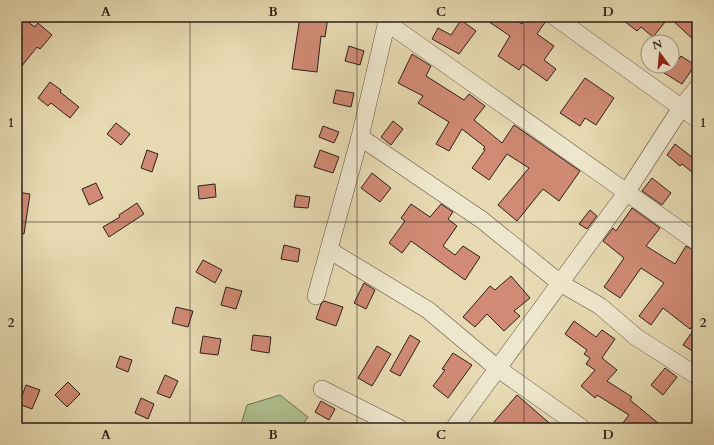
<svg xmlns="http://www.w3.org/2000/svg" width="714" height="445" viewBox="0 0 714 445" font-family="Cardo,serif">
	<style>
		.green { fill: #afc190; stroke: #6e7055 }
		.building { fill: #d08a75; stroke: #2c1f1a }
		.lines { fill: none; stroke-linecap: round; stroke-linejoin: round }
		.street-casing { stroke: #5b4e40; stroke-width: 18 }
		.street { stroke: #efe7cd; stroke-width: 17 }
		.grid { fill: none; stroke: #2c1f1a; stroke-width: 1; stroke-opacity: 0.55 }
		.neatline { fill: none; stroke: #2c1f1a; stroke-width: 1.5 }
		.grid-label { font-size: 13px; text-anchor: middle; font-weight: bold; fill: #2c1f1a }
	</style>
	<rect width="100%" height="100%" fill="#e7dab2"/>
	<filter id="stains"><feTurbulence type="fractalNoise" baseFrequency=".005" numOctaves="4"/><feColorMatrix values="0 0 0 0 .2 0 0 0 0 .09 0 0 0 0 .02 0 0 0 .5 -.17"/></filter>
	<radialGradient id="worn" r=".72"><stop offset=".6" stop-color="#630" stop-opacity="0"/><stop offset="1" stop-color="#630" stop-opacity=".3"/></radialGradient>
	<polygon class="green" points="280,395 308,417 300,428 240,428 247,405"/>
	<g class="building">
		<polygon points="17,17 21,17 35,27 38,23 52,35 40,49 37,47 17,72 17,46 23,39 17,35"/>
		<polygon points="300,17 328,17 325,37 321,36 317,72 292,69"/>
		<polygon points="482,17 511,17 522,24 526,17 545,17 546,21 537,34 554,46 544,60 556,69 547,81 523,64 519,70 498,56 510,36"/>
		<polygon points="619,17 669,17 653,37 641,27 637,31"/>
		<polygon points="669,17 697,17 697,43"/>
		<polygon points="461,20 476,31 459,54 432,39 438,28 451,35"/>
		<polygon points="349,46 364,51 360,65 345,61"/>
		<polygon points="412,54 431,66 426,76 464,100 469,94 485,106 474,120 502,143 514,125 580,171 559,201 543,189 517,221 498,205 529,168 507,154 489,180 472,168 485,150 483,149 485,147 462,129 449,151 436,144 449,122 418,103 423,96 398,83"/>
		<polygon points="672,56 678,60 681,56 695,65 682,84 653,66 672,66"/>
		<polygon points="585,78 614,98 596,125 585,118 580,126 560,113"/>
		<polygon points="50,82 61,90 60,92 79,107 70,118 51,103 48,106 38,98"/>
		<polygon points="336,90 354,93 351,107 333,103"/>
		<polygon points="393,121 403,129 391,145 381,137"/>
		<polygon points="116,123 130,134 121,145 107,134"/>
		<polygon points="323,126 339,132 334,143 319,137"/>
		<polygon points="675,144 697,161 697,176 682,164 680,166 667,155"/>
		<polygon points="147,150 158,154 152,172 141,168"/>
		<polygon points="320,150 339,157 333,173 314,167"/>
		<polygon points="372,173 391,188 380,202 361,188"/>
		<polygon points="652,178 671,193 662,205 642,191"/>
		<polygon points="96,183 103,198 89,205 82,189"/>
		<polygon points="215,184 216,197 199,199 198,186"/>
		<polygon points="17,192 30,194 24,234 17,233"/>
		<polygon points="296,195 310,197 308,208 294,207"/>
		<polygon points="137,203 144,214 109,237 103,227 120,217 119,215"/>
		<polygon points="411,204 430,217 441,204 453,212 448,219 457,226 443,246 455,255 463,246 480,257 465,280 411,241 402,253 389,243 405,221 401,218"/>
		<polygon points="632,208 660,228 646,246 675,264 686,246 697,252 697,320 690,329 663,308 651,325 639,316 664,283 641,268 620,298 604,287 624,258 603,241 613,228 616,231"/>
		<polygon points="590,210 597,216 587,229 579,224"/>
		<polygon points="284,245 300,249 298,262 281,259"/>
		<polygon points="203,260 222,270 215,283 196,272"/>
		<polygon points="511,276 530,298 514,311 520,316 504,331 487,314 475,327 463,317 490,286 495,290"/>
		<polygon points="364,283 375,290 366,309 354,303"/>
		<polygon points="226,287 242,291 236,309 221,305"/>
		<polygon points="324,301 343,307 336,326 316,319 321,304"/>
		<polygon points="176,307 193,311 188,327 172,323"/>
		<polygon points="574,321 596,337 602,330 615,339 602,358 617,370 607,381 632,397 630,400 664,428 619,428 629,415 597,395 595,398 581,386 595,370 586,364 590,358 584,354 587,350 565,334"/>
		<polygon points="697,325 697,354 683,345"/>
		<polygon points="253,335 271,337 269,353 251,350"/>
		<polygon points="410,335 420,341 400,376 390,371"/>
		<polygon points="203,336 221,339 218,355 200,353"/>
		<polygon points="377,346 391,354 372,386 358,378"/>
		<polygon points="453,353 472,365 448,398 433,386 445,370 442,369"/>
		<polygon points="120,356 132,360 128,372 116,367"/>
		<polygon points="665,368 677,377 663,395 651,385"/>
		<polygon points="165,375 178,381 170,398 157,393"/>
		<polygon points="68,382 80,394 67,407 55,395"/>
		<polygon points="26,385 40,390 32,409 19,404"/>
		<polygon points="517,395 555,428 489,428"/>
		<polygon points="141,398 154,404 148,419 135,413"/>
		<polygon points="321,401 335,409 329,420 315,412"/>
	</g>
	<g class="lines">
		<g class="street-casing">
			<g id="street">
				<polyline points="555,17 697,119"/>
				<polyline points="386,22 697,242"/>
				<polyline points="360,137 482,220 560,283 600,306 636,337 697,376"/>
				<polyline points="329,250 428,310 497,368 582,428"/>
				<polyline points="316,296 360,137 388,17"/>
				<polyline points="322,389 399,428"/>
				<polyline points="454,428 626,193 681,108 697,88"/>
			</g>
		</g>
		<use href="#street" class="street"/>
	</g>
	<path class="grid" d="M190,17V428M357,17V428M524,17V428M17,222H697"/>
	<rect width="714" height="445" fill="none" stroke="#e7dab2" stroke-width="44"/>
	<g transform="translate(660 54) rotate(344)"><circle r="19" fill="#efe7cd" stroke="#a19785"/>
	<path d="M0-3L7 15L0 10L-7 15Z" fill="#8f2418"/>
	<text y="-6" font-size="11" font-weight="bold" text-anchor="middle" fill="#2c1f1a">N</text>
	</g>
	<rect x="22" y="22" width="670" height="401" class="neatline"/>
	<g class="grid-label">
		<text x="106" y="16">A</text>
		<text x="273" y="16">B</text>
		<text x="441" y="16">C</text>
		<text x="608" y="16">D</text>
		<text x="11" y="127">1</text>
		<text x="703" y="127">1</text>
		<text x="11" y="327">2</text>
		<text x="703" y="327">2</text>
		<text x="106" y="439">A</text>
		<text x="273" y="439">B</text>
		<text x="441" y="439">C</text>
		<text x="608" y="439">D</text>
	</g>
	<rect width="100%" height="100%" filter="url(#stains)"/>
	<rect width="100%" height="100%" fill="url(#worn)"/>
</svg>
